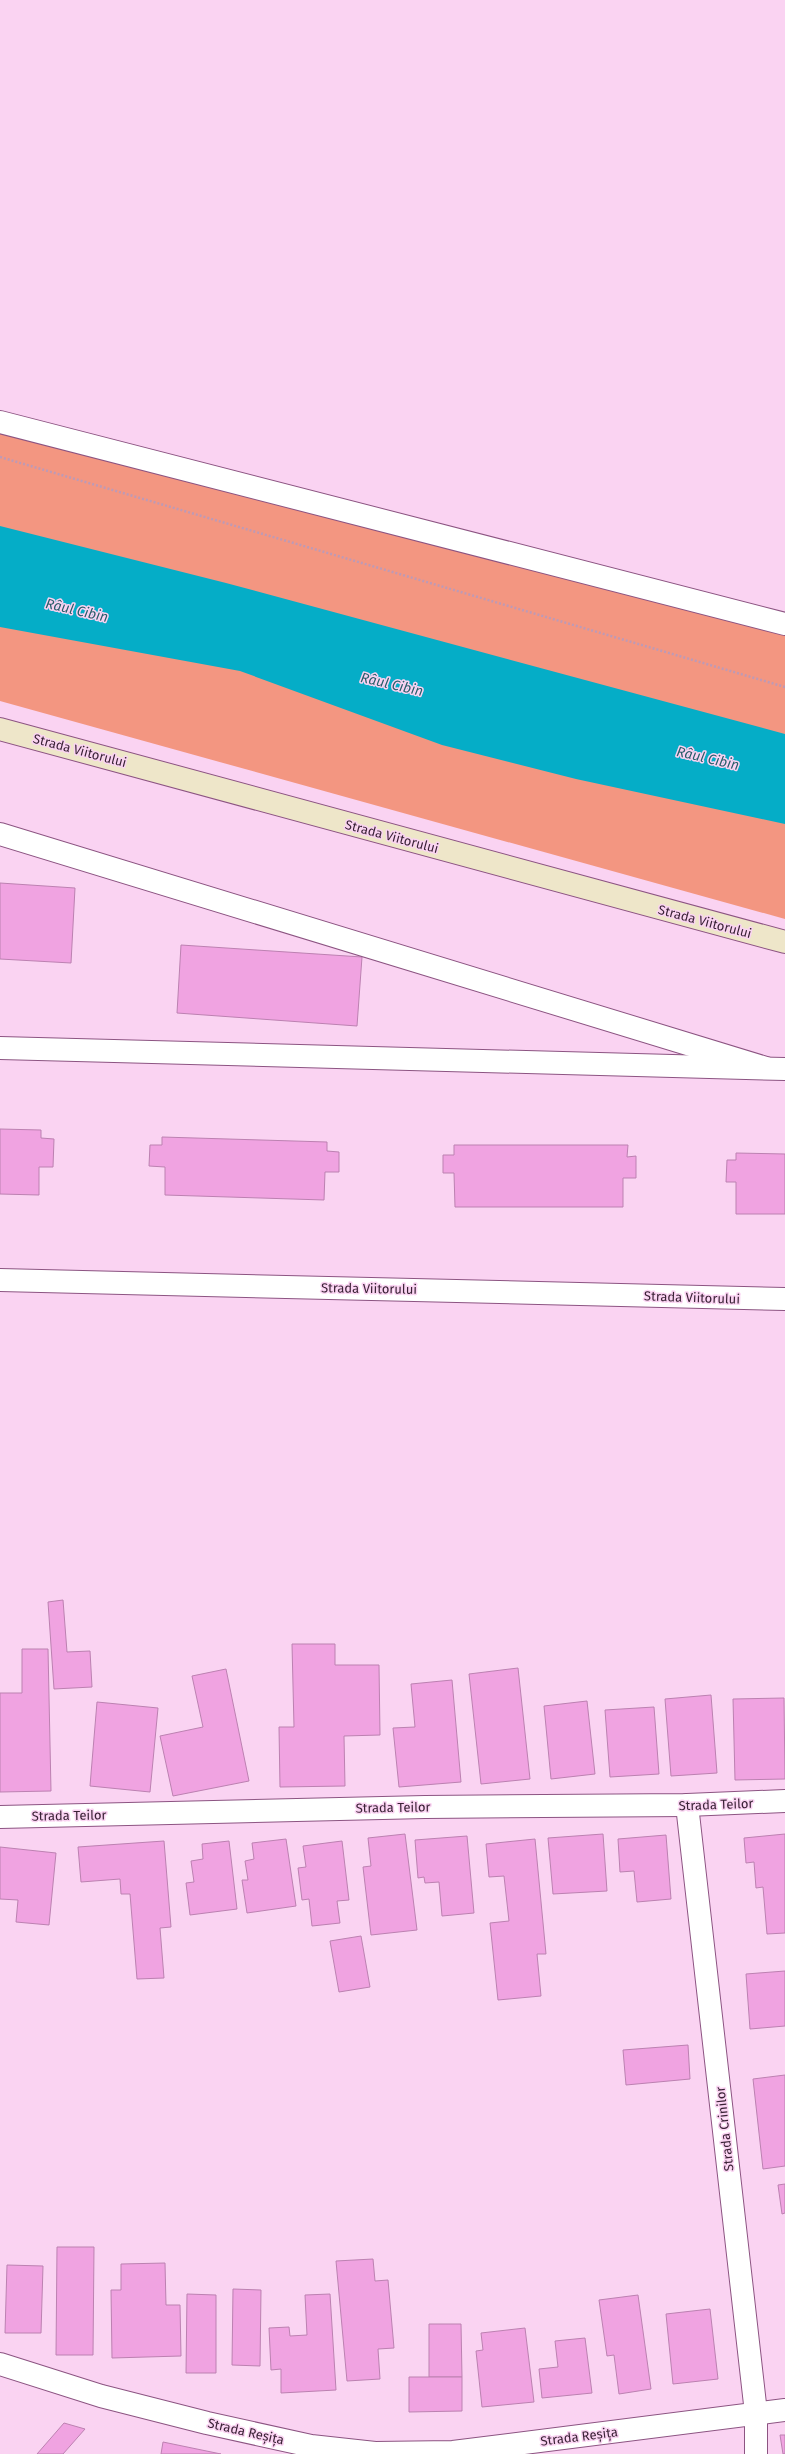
<svg xmlns="http://www.w3.org/2000/svg" width="785" height="2454" font-family="'Fira Sans',sans-serif">
<style>
.green{fill:#f39681}
.water{fill:#05adc7}
.building{fill:#f0a3e1;stroke:#bc81b1}
.lines{fill:none;stroke-linecap:round;stroke-linejoin:round}
.street-casing{stroke:#8c5482;stroke-width:24}
.secondary-casing{stroke:#8c5482;stroke-width:24}
.path{stroke:#bd9ab6;stroke-width:2.5;stroke-dasharray:2 2;stroke-linecap:butt}
.street{stroke:#fff;stroke-width:22}
.secondary{stroke:#eee6c9;stroke-width:22}
.labels{text-anchor:middle;stroke-width:3;stroke-linejoin:round;paint-order:stroke}
.street-label{font-size:13px;fill:#3a2236;stroke:#fad3f2}
.water-label{font-size:14px;font-style:italic;fill:#285e6a;stroke:#fad3f2}
</style>
<rect width="100%" height="100%" fill="#fad3f2"/>
<path class="green" d="M0 416 785 631V919L0 701Z"/>
<path class="water" d="M0 526 226 583 785 734V824L576 779 442 745 240 671 0 627Z"/>
<g class="building">
<path d="M0 883 75 888 71 963 0 959Z"/>
<path d="M181 945 362 957 357 1026 177 1013Z"/>
<path d="M0 1129 41 1130V1138L54 1139 53 1167H39V1195L0 1194Z"/>
<path d="M162 1137 327 1142V1151L339 1152V1172H325L324 1200 165 1195V1167L149 1166 150 1145H162Z"/>
<path d="M454 1145H628L627 1157 636 1156V1178H623V1207H455L454 1173H443V1155H454Z"/>
<path d="M736 1153 785 1154V1214H736V1182H726L727 1160H736Z"/>
<path d="M63 1600 67 1652 90 1651 92 1687 54 1689 48 1602Z"/>
<path d="M292 1644H335V1665H379L380 1735 344 1736 345 1786 280 1787 279 1727H294Z"/>
<path d="M22 1649H48L51 1791 0 1792V1693H22Z"/>
<path d="M518 1668 530 1779 481 1784 469 1674Z"/>
<path d="M226 1669 249 1781 173 1796 160 1736 203 1727 192 1676Z"/>
<path d="M452 1680 461 1782 399 1787 393 1728 415 1727 411 1684Z"/>
<path d="M711 1695 717 1773 671 1776 665 1699Z"/>
<path d="M784 1698 785 1779 735 1780 733 1699Z"/>
<path d="M587 1701 595 1774 551 1779 544 1706Z"/>
<path d="M97 1702 158 1708 150 1792 90 1786Z"/>
<path d="M654 1707 659 1774 610 1777 605 1710Z"/>
<path d="M405 1834 417 1930 371 1935 363 1867 371 1866 368 1838Z"/>
<path d="M603 1834 607 1891 553 1894 548 1838Z"/>
<path d="M785 1834V1933L767 1934 763 1887 756 1888 754 1862 746 1863 744 1838Z"/>
<path d="M666 1835 671 1899 637 1902 634 1871 620 1872 618 1839Z"/>
<path d="M467 1836 474 1913 442 1916 439 1882 425 1883 424 1877 418 1878 415 1840Z"/>
<path d="M286 1839 296 1906 247 1913 242 1880H248L245 1861 254 1859 252 1843Z"/>
<path d="M535 1839 546 1954H537L541 1996 498 2000 490 1923 509 1921 504 1876 489 1877 486 1844Z"/>
<path d="M164 1841 171 1927 160 1928 164 1978 137 1979 130 1894H121L120 1879 81 1882 78 1847Z"/>
<path d="M229 1841 237 1909 190 1915 186 1883 194 1882 191 1861 203 1859 202 1844Z"/>
<path d="M342 1841 349 1900 337 1901 340 1923 312 1926 309 1899 302 1900 298 1868 306 1867 303 1846Z"/>
<path d="M0 1847 56 1853 49 1925 16 1922 18 1900 0 1899Z"/>
<path d="M361 1936 370 1987 339 1992 330 1941Z"/>
<path d="M785 1971V2026L750 2029 746 1974Z"/>
<path d="M688 2045 690 2079 626 2085 623 2050Z"/>
<path d="M785 2075V2166L763 2169 753 2079Z"/>
<path d="M785 2184V2213L782 2214 778 2185Z"/>
<path d="M57 2247H94L93 2355H56Z"/>
<path d="M373 2259 375 2281 388 2280 394 2348 378 2349 380 2379 347 2381 336 2261Z"/>
<path d="M165 2263 166 2305H180L181 2356 112 2358 111 2290H121V2264Z"/>
<path d="M7 2265 43 2266 41 2333H5Z"/>
<path d="M233 2289 261 2290 260 2366 232 2365Z"/>
<path d="M187 2294 216 2295V2373H186Z"/>
<path d="M330 2294 336 2390 281 2393V2369L271 2370 269 2328 289 2327 290 2336 307 2335 305 2295Z"/>
<path d="M638 2295 651 2389 619 2394 614 2355 607 2356 599 2300Z"/>
<path d="M710 2309 718 2379 673 2384 666 2314Z"/>
<path d="M429 2324H461L462 2377H429Z"/>
<path d="M525 2328 534 2402 482 2407 476 2351 483 2350 481 2333Z"/>
<path d="M585 2338 592 2393 542 2398 539 2369 558 2367 555 2341Z"/>
<path d="M409 2377H462V2411L409 2412Z"/>
<path d="M64 2423 85 2429 63 2454H37Z"/>
<path d="M780 2435H785V2454H783Z"/>
<path d="M163 2442 221 2454H161Z"/>
</g>
<g class="lines">
<defs>
<g id="street">
<path d="M0 422 785 624"/>
<path d="M0 834 766 1068"/>
<path d="M0 1048 785 1069"/>
<path d="M0 1280 785 1299"/>
<path d="M687 1805 756 2413V2454"/>
<path d="M0 1817 425 1807 687 1805 785 1801"/>
<path d="M0 2364 101 2396 207 2423 311 2446 375 2453 453 2452 785 2410"/>
</g>
<path id="secondary" d="M0 729 785 942"/>
</defs>
<use href="#street" class="street-casing"/>
<use href="#secondary" class="secondary-casing"/>
<path class="path" d="M0 457 785 687"/>
<use href="#street" class="street"/>
<use href="#secondary" class="secondary"/>
</g>
<g class="labels">
<g class="street-label">
<text transform="translate(80 750) rotate(15)" y="5">Strada Viitorului</text>
<text transform="translate(392 836) rotate(15)" y="5">Strada Viitorului</text>
<text transform="translate(705 921) rotate(15)" y="5">Strada Viitorului</text>
<text transform="translate(369 1288) rotate(1)" y="5">Strada Viitorului</text>
<text transform="translate(692 1297) rotate(2)" y="5">Strada Viitorului</text>
<text transform="translate(716 1804) rotate(-2)" y="5">Strada Teilor</text>
<text transform="translate(393 1807) rotate(-1)" y="5">Strada Teilor</text>
<text transform="translate(69 1815) rotate(-1)" y="5">Strada Teilor</text>
<text transform="translate(724 2129) rotate(-96)" y="5">Strada Crinilor</text>
<text transform="translate(246 2431) rotate(13)" y="5">Strada Reșița</text>
<text transform="translate(579 2436) rotate(-7)" y="5">Strada Reșița</text>
</g>
<g class="water-label">
<text transform="translate(77 610) rotate(13)" y="5">Râul Cibin</text>
<text transform="translate(392 684) rotate(13)" y="5">Râul Cibin</text>
<text transform="translate(708 758) rotate(13)" y="5">Râul Cibin</text>
</g>
</g>
</svg>
